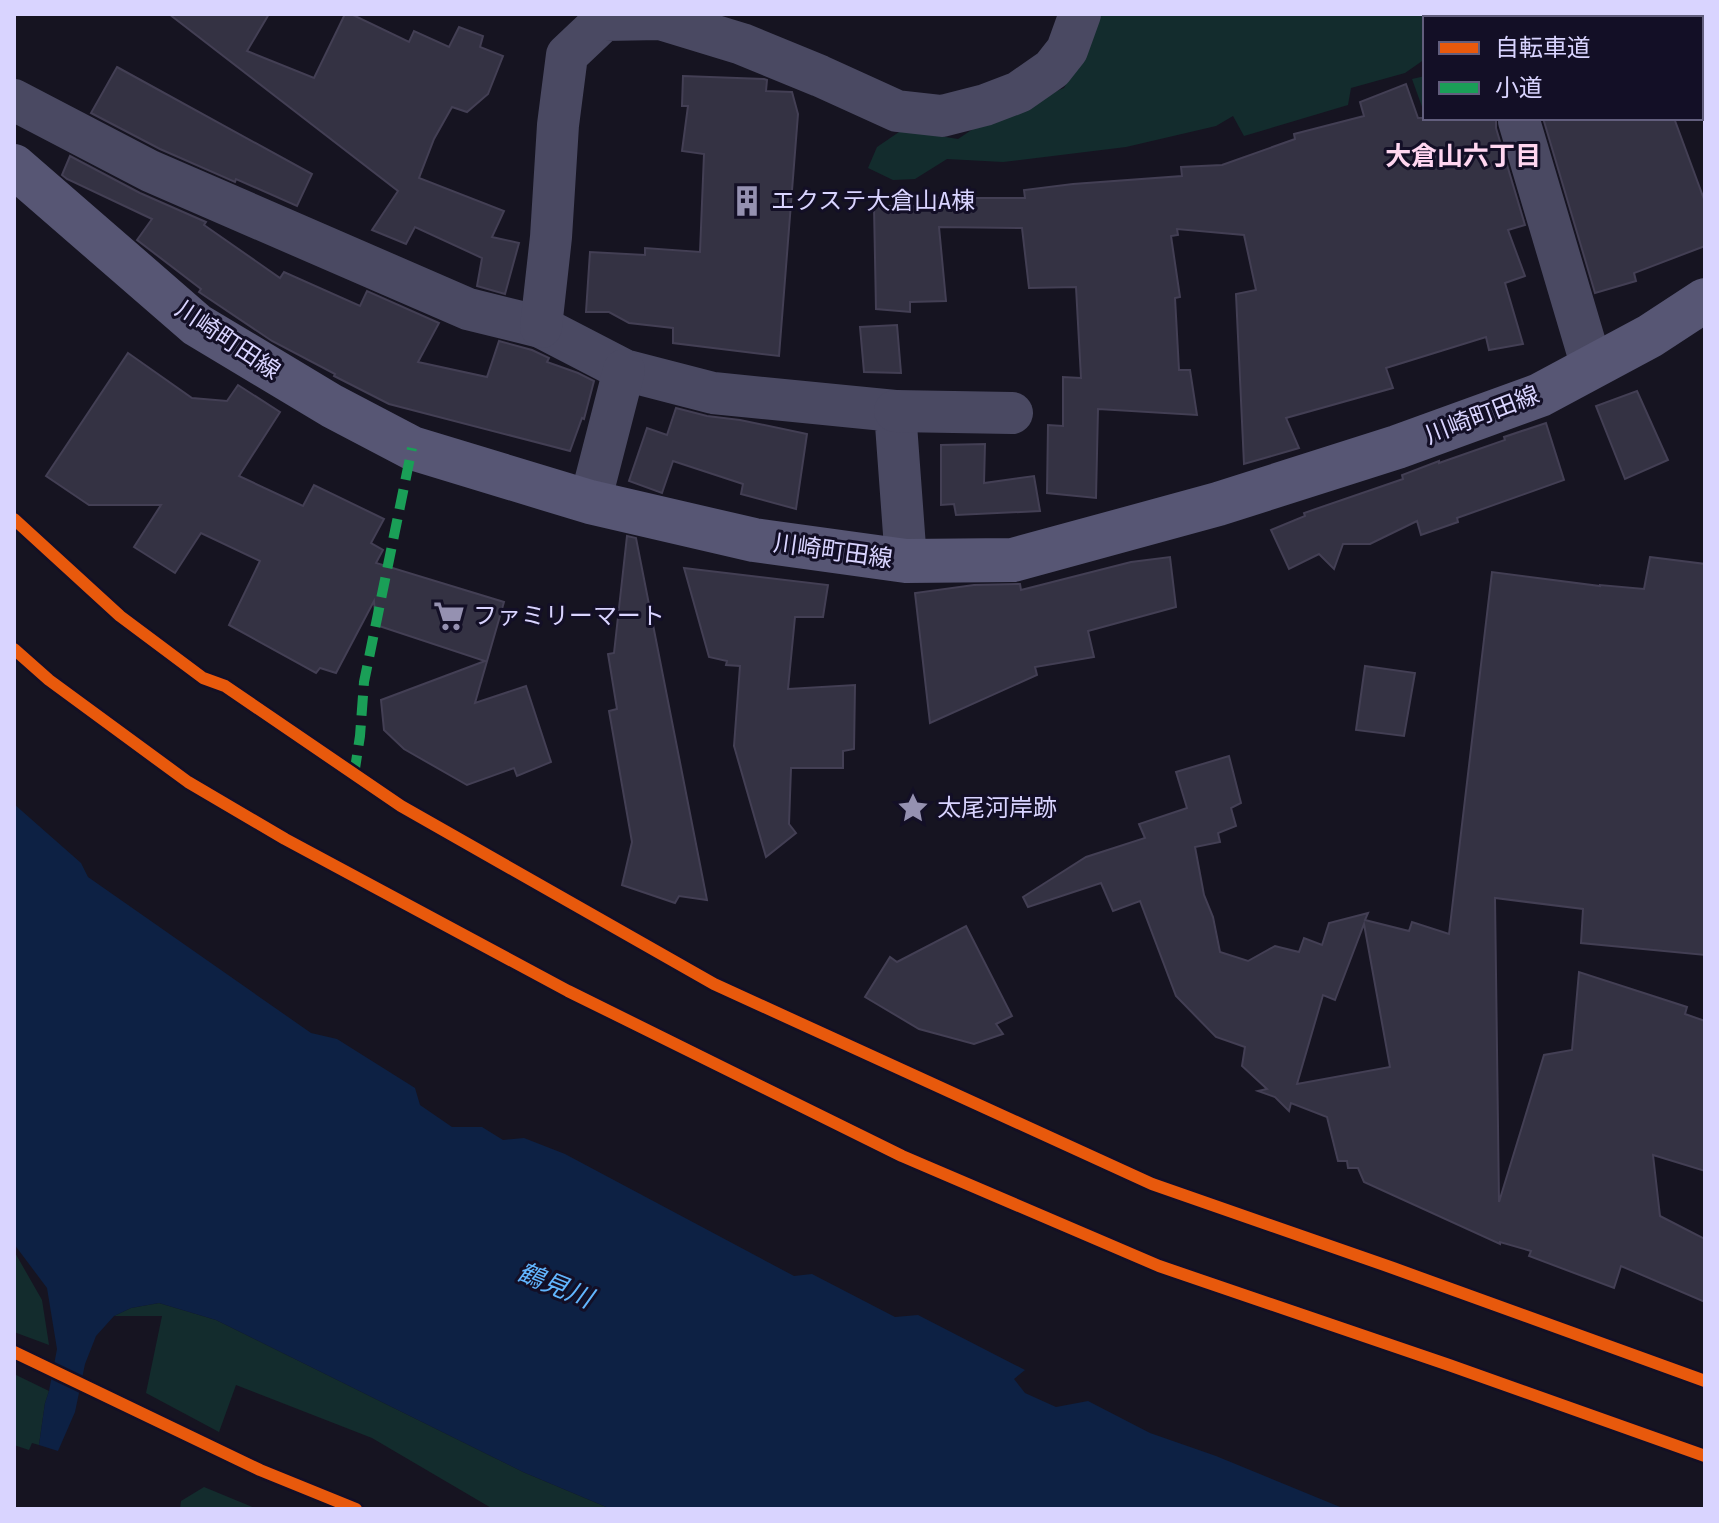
<svg xmlns="http://www.w3.org/2000/svg" width="1719" height="1523" font-family="'Fira Sans Condensed','Noto Sans JP',sans-serif">
<style>
.green{fill:#132c2d}
.water{fill:#0d2144}
.building{fill:#343243;stroke:#433f54;stroke-width:2;fill-rule:evenodd}
.lines{fill:none;stroke-linecap:round;stroke-linejoin:round}
.street{stroke:#4a4962;stroke-width:42}
.secondary{stroke:#575674;stroke-width:44}
.quiet{stroke:#1a9f57;stroke-width:10;stroke-dasharray:20 10;stroke-linecap:butt}
.cycleway-casing{stroke:#130f26;stroke-width:17}
.cycleway{stroke:#e8590c;stroke-width:12}
.labels{text-anchor:middle;stroke-width:6;stroke-linejoin:round;paint-order:stroke}
.poi-label{font-size:24px;fill:#d9d4ff;stroke:#130f26;text-anchor:start}
.street-label{font-size:24px;fill:#d9d4ff;stroke:#130f26}
.neighbourhood-label{font-size:26px;font-weight:bold;fill:#ffd6f0;stroke:#130f26}
.water-label{font-size:26px;font-style:italic;fill:#62b6ff;stroke:#130f26}
</style>
<rect width="100%" height="100%" fill="#161421"/>
<g class="green">
<path d="M1096 14H1705V33H1701V18H1425V59L1405 73 1351 88 1348 105 1244 136 1233 116 1216 126 1126 147 1003 162 947 159 915 179 893 180 868 168 877 147 902 130 958 139 988 119 1064 88 1090 39Z"/>
<path d="M1425 76V115L1412 79Z"/>
<path d="M14 1251 42 1300 49 1345 14 1332Z"/>
<path d="M159 1303 216 1320 523 1472 611 1509H493L372 1438 236 1385 219 1432 146 1393 162 1316H114L131 1308Z"/>
<path d="M14 1374 49 1391 45 1403 39 1445 32 1443 29 1450 14 1445Z"/>
<path d="M204 1487 257 1509H180L181 1501Z"/>
</g>
<path class="water" d="M14 804 81 863 88 877 311 1033 337 1039 415 1088 420 1105 452 1127H482L503 1140 524 1138 565 1154 794 1276 812 1274 895 1317 918 1315 1025 1370 1014 1379 1025 1393 1056 1407 1088 1401 1150 1433 1216 1456 1345 1509H611L523 1472 216 1320 159 1303 131 1308 114 1316 96 1336 85 1364 75 1412 58 1451 39 1445 45 1403 49 1391 57 1349 47 1288 14 1244Z"/>
<g class="building">
<path d="M169 14H269L247 51 314 78 345 14H351L409 42 414 31 449 47 459 27 483 36 480 47 503 56 488 94 467 112 452 107 434 139 419 178 504 211 492 237 519 243 505 294 477 286 482 258 415 227 406 244 372 230 398 191Z"/>
<path d="M117 67 312 174 297 206 236 179 235 182 160 149 91 113Z"/>
<path d="M683 76 764 79 767 80 766 91 792 92 798 114 779 356 673 343V328L629 323 609 312H586L590 252 645 255V248L700 252 704 154 682 151 688 106H682Z"/>
<path d="M1406 84 1418 118H1496V128L1525 225 1508 230 1525 276 1505 283 1523 344 1489 350 1486 337 1386 368 1393 388 1286 418 1299 448 1244 464 1236 294 1256 290 1244 235 1177 229 1178 235 1171 236 1180 297 1175 298 1179 370H1190L1197 415 1098 409 1096 498 1047 493 1048 425 1063 426V377L1081 378 1076 287 1029 288 1022 228 939 227 946 301 910 302V312L876 309 874 206H936V198H1025L1024 190 1073 184 1182 176 1181 167 1222 165 1295 139 1294 134 1364 116 1360 102Z"/>
<path d="M1543 118H1674L1705 202V246L1634 273 1636 281 1595 293Z"/>
<path d="M70 156 140 193 206 222 204 225 280 278 284 272 360 306 367 291 439 323 418 362 487 377 499 341 532 350 549 358 547 362 578 373 594 381 584 419 582 418 570 451 389 404 334 376 335 374 272 341 199 292 201 289 137 240 152 219 67 179 62 175Z"/>
<path d="M897 325 901 373 864 372 860 327Z"/>
<path d="M128 353 192 398 227 401 238 385 280 412 239 476 303 506 314 485 384 519 371 543 383 550 376 563 504 602 475 703 526 686 551 762 517 776 514 768 467 785 404 749 384 730 381 700 485 661 376 625 374 601 336 673 320 668 316 673 229 625 260 561 201 533 175 573 134 547 161 505H89L46 476Z"/>
<path d="M1637 391 1668 460 1625 479 1596 406Z"/>
<path d="M676 408 707 416 740 420 807 434 796 509 741 494 743 484 673 461 662 493 629 481 647 428 667 435Z"/>
<path d="M1546 423 1564 480 1457 518 1458 522 1421 535 1417 521 1370 544H1343L1334 569 1319 554 1289 569 1271 530 1305 516 1304 513 1403 479 1402 475 1439 461V463L1505 440 1504 437Z"/>
<path d="M985 444 984 483 1034 476 1040 511 956 515 954 504 941 505V445Z"/>
<path d="M627 536 636 538 707 900 679 896 675 903 622 885 632 842 609 711 617 709 608 654 614 653Z"/>
<path d="M1170 557 1176 607 1088 631 1094 657 1035 667 1037 675 930 723 915 593 974 585 1020 584 1021 590 1131 562Z"/>
<path d="M1650 557 1705 564V955L1581 943 1583 909 1495 898 1499 1202 1544 1055 1572 1050 1579 972 1687 1007 1685 1014 1705 1021V1171L1653 1155 1660 1216 1705 1239V1302L1621 1266 1614 1288 1529 1256 1531 1251 1500 1242V1244L1364 1182 1358 1168H1348L1347 1161H1338L1327 1117 1291 1103 1289 1111 1275 1097 1258 1091 1267 1089 1242 1066 1245 1047 1216 1037 1176 996 1140 901 1113 911 1101 883 1028 907 1023 897 1086 857 1145 838 1139 824 1187 808 1176 772 1229 756 1241 803 1231 808 1236 826 1218 833 1220 842 1195 847 1204 895 1213 917 1220 952 1248 961 1275 946 1299 952 1304 938 1322 945 1329 923 1368 913 1365 920 1409 931 1412 922 1449 934 1492 572 1600 586V585L1644 589ZM1364 924 1390 1067 1297 1084 1323 995 1335 1000Z"/>
<path d="M684 568 828 585 823 617H795L788 689 855 685 854 749 843 751V768H791L789 824 796 833 766 857 734 746 740 666 726 665 727 661 709 657Z"/>
<path d="M1365 666 1415 673 1404 736 1356 730Z"/>
<path d="M966 926 1012 1016 996 1024 1003 1034 974 1044 919 1029 865 997 890 957 897 962Z"/>
</g>
<g class="lines">
<g class="street">
<path d="M14 100 150 171 468 309 541 327 624 370 713 393 895 411 906 561"/>
<path d="M1519 121 1592 367"/>
<path d="M541 327 551 237 558 125 567 55 604 20 660 19 742 44 820 76 897 111 942 116 985 105 1019 92 1052 69 1067 50 1080 14"/>
<path d="M895 411 1012 413"/>
<path d="M590 502 624 370"/>
</g>
<path class="secondary" d="M14 166 197 325 332 406 412 448 590 502 754 540 906 561 1013 560 1218 504 1397 447 1540 395 1650 336 1705 300"/>
<g class="quiet">
<path d="M354 775 360 736 364 682 412 448"/>
<path d="M14 1445H15"/>
</g>
<defs>
<g id="cycleway">
<path d="M14 519 120 616 203 678 225 686 401 806 714 984 1152 1184 1393 1268 1705 1381"/>
<path d="M14 649 49 680 188 782 285 839 568 991 902 1156 1159 1266 1449 1365 1705 1456"/>
<path d="M14 1352 260 1470 356 1509"/>
</g>
</defs>
<use href="#cycleway" class="cycleway-casing"/>
<use href="#cycleway" class="cycleway"/>
</g>
<defs>
<symbol id="building-bare" viewBox="-9 -9 18 18"><path d="M-4-6H4V6H1V3H-1V6H-4ZM-2.5-4.3h1.7v1.8h-1.7ZM.8-4.3h1.7v1.8H.8ZM-2.5-1h1.7V.8h-1.7ZM.8-1h1.7V.8H.8Z" fill="#9591b1" stroke="#130f26" stroke-width="2.5" paint-order="stroke"/></symbol>
<symbol id="supermarket-bare" viewBox="-9 -9 18 18"><path d="M-6-5.5h2.5l.6 2H6L4.5 2H-2.5L-4.4-4H-6ZM-1.5 3.2a1.3 1.3 0 1 0 .1 0ZM3 3.2a1.3 1.3 0 1 0 .1 0Z" fill="#9591b1" stroke="#130f26" stroke-width="2.5" paint-order="stroke"/></symbol>
<symbol id="sight-bare" viewBox="-9 -9 18 18"><path d="M0-6L1.8-2.2L6-1.7L2.9 1.2L3.7 5.4L0 3.3L-3.7 5.4L-2.9 1.2L-6-1.7L-1.8-2.2Z" fill="#9591b1" stroke="#130f26" stroke-width="2.5" paint-order="stroke"/></symbol>
</defs>
<g fill-rule="evenodd">
<use href="#building-bare" x="725" y="179" width="44" height="44"/>
<use href="#supermarket-bare" x="427" y="594" width="44" height="44"/>
<use href="#sight-bare" x="891" y="786" width="44" height="44"/>
</g>
<g class="labels">
<g class="poi-label">
<text x="771" y="209">エクステ大倉山A棟</text>
<text x="473" y="624">ファミリーマート</text>
<text x="937" y="816">太尾河岸跡</text>
</g>
<g class="street-label">
<text transform="translate(228 340) rotate(34)" y="8">川崎町田線</text>
<text transform="translate(1482 415) rotate(-21)" y="8">川崎町田線</text>
<text transform="translate(833 551) rotate(8)" y="8">川崎町田線</text>
</g>
<g class="neighbourhood-label">
<text x="1463" y="165">大倉山六丁目</text>
</g>
<g class="water-label">
<text transform="translate(555 1285) rotate(22)" y="9">鶴見川</text>
</g>
</g>
<rect width="1719" height="1523" fill="none" stroke="#d9d4ff" stroke-width="32"/>
<rect x="1423" y="16" width="280" height="104" fill="#130f26" stroke="#625e7d" stroke-width="2"/>
<rect x="1439" y="42" width="40" height="12" fill="#e8590c" stroke="#625e7d" stroke-width="2"/>
<text x="1495" y="56" font-size="24" fill="#d9d4ff">自転車道</text>
<rect x="1439" y="82" width="40" height="12" fill="#1a9f57" stroke="#625e7d" stroke-width="2"/>
<text x="1495" y="96" font-size="24" fill="#d9d4ff">小道</text>
</svg>
